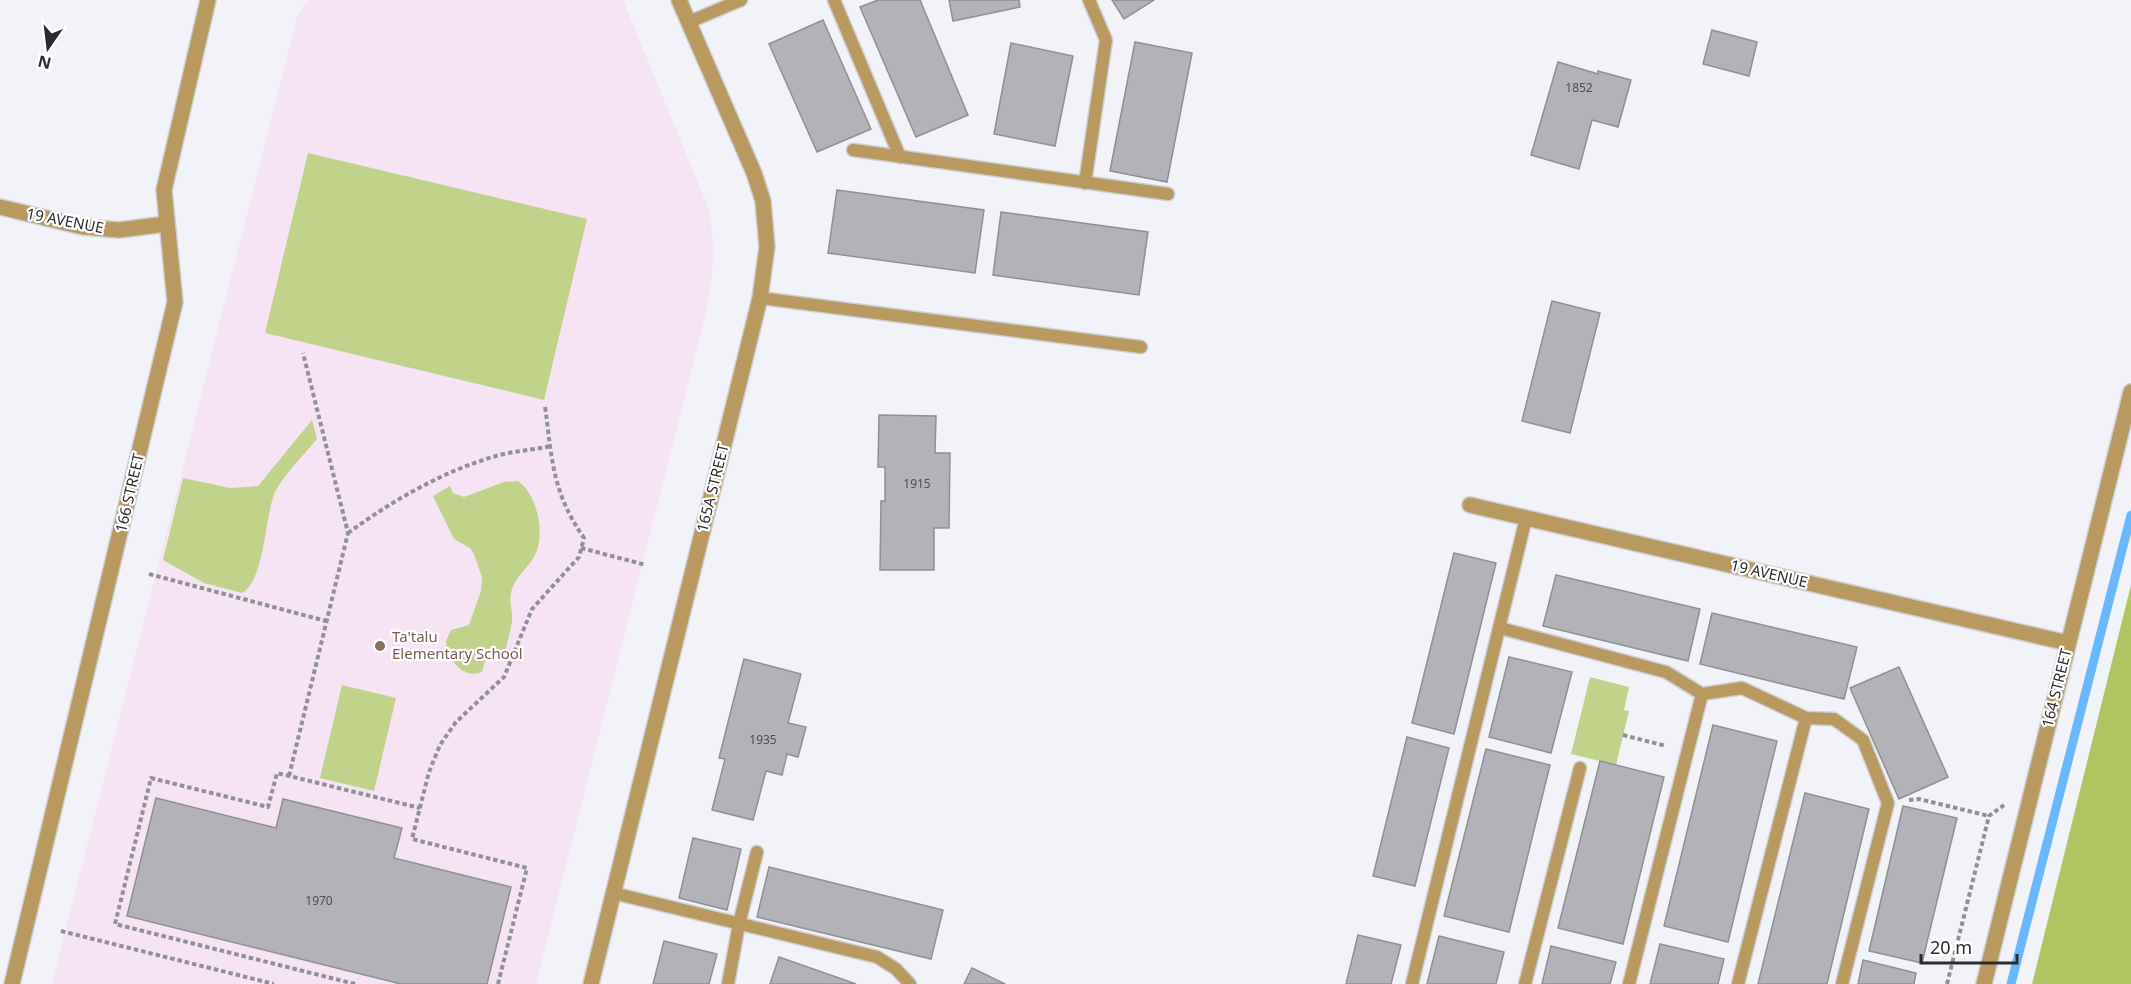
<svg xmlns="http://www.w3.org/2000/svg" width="2131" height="984" font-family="'Noto Sans',sans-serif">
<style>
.education{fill:#f6e3f3}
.green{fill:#c1d38a}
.forest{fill:#afc562}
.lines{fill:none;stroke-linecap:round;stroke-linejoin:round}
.stream{stroke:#69b8fe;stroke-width:9}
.building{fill:#b2b2b7;stroke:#8f8f94;stroke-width:1.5}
.lane-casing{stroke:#cecfd4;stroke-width:15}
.street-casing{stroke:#cecfd4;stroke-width:18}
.path{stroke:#909194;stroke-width:4;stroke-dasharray:4.5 3;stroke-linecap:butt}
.lane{stroke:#b9995f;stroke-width:12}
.street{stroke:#b9995f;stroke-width:15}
.education-dot{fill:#8d6e63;stroke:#fff;stroke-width:2}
.labels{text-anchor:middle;stroke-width:4.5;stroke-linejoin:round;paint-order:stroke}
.number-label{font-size:12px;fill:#4e4e50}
.street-label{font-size:15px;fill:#2c2c2e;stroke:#fff}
.education-label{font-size:15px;fill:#785e54;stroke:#fff;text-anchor:start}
</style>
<rect width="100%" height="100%" fill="#f2f3f8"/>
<path class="education" d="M310 0H623L710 212 714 257 707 309 536 984H52L298 13Z"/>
<g class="green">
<path d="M308 153 587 219 544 400 265 333Z"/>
<path d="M312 420 317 439C304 455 286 472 276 490 264 514 266 579 242 593L204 583 163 560 183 478 230 488 258 486Z"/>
<path d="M518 481C537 494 545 532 536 553 530 566 517 575 512 589 508 603 513 608 512 620 511 632 506 645 504 657L487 653 482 672C463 680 447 659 446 641L451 630 469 625 481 591 482 577 474 554 470 548 454 539 433 496 450 486 453 493 464 497 504 482Z"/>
<path d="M1590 677 1629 687 1624 710 1629 711 1616 765 1571 754Z"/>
<path d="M342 685 396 698 374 791 320 778Z"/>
</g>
<path class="forest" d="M2131 585V984H2032L2124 613Z"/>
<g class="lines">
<path class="stream" d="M2011 984 2131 515"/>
</g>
<g class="building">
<path d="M878 0H920L968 115 916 137 860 7Z"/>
<path d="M949 0H1019L1020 7 953 21Z"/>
<path d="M1112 0H1154L1124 19Z"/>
<path d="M823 20 871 129 817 152 769 44Z"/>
<path d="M1712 30 1757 42 1749 76 1703 64Z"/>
<path d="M1135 42 1192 53 1167 182 1110 171Z"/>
<path d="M1011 43 1073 56 1055 146 994 134Z"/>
<path d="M1558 62 1598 74V71L1631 80 1618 127 1592 120 1579 169 1531 155Z"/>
<path d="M837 190 984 210 975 273 828 253Z"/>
<path d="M1001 212 1148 232 1139 295 993 275Z"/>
<path d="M1552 301 1600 313 1570 433 1522 421Z"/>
<path d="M879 415 936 416 935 453H950L949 528H934V570H880L881 501H885V467H878Z"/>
<path d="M1454 553 1496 563 1454 734 1412 723Z"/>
<path d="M1556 575 1700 609 1688 661 1543 626Z"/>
<path d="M1712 613 1857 647 1844 699 1700 664Z"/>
<path d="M1509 657 1572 672 1551 753 1489 737Z"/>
<path d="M744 659 801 674 788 723 806 727 798 757 787 754 782 775 766 771 753 820 712 810 725 759 719 758Z"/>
<path d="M1899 667 1948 777 1899 799 1850 688Z"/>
<path d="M1713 725 1777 741 1728 942 1664 926Z"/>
<path d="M1407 737 1449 748 1415 886 1373 876Z"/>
<path d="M1486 749 1550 765 1509 932 1444 916Z"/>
<path d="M1600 761 1664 777 1623 944 1558 928Z"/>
<path d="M1805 793 1869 809 1827 984H1758Z"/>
<path d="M156 798 276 828 283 799 402 828 394 858 511 887 487 984H401L127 916Z"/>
<path d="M1903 806 1957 818 1922 963 1869 951Z"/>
<path d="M693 838 741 849 727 910 679 898Z"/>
<path d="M769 867 943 910 931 959 757 917Z"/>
<path d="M1358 935 1401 945 1391 984H1346Z"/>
<path d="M1439 936 1504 952 1496 984H1427Z"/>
<path d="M664 941 717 954 709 984H653Z"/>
<path d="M1660 944 1724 959 1718 984H1650Z"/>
<path d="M1551 946 1616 962 1610 984H1542Z"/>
<path d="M779 957 856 984H770Z"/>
<path d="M1863 960 1916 973 1914 984H1858Z"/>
<path d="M972 968 1005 984H964Z"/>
</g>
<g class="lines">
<defs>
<g id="lane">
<path d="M834 0 900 157"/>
<path d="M689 22 741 0"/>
<path d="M853 150 1168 194"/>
<path d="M1085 183 1106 40 1089 0"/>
<path d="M760 298 1141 347"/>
<path d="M1500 628 1666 672 1702 694 1742 688 1806 718 1834 719 1863 740 1888 803 1842 984"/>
<path d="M613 893 877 957 896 969 910 984"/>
<path d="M728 984 739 924 757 852"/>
<path d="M1412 984 1526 518"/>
<path d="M1525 984 1580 768"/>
<path d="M1629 984 1702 694"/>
<path d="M1738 984 1806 718"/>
</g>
<g id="street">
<path d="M0 207 83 227 119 230 166 224"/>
<path d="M1470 505 2068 643"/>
<path d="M12 984 175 302 164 190 208 0"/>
<path d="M591 984 760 298 767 247 763 201 754 173 679 0"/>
<path d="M1984 984 2131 392"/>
</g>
</defs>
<use href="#lane" class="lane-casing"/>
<use href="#street" class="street-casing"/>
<g class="path">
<path d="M348 533C392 501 443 471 496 456 513 451 533 450 551 446"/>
<path d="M581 548 646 565"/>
<path d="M149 574 326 621"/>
<path d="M1623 735 1666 746"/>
<path d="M289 776 348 533 303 353"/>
<path d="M1909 800 1919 799 1989 816"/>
<path d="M61 931 274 984"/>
<path d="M355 984 115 924 151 778 268 807 277 773 420 808"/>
<path d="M498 984 527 868 412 839 429 772 440 745 456 722 504 677 532 609 579 557 584 538C552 492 552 459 545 406"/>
<path d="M1947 984 1989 816 2004 805"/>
</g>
<use href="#lane" class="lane"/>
<use href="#street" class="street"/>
</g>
<circle class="education-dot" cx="380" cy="646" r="6"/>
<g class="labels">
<g class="number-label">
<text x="1579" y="92">1852</text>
<text x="917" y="488">1915</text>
<text x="763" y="744">1935</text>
<text x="319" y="905">1970</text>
</g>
<g class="street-label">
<text transform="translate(65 221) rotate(11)" y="5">19 AVENUE</text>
<text transform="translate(713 488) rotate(-76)" y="5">165A STREET</text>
<text transform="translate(130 493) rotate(-77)" y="5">166 STREET</text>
<text transform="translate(1769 574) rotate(13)" y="5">19 AVENUE</text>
<text transform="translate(2057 688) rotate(-76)" y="5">164 STREET</text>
</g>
<g class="education-label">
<text x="392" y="642">Ta'talu<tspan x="392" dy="17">Elementary School</tspan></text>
</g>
</g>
<g transform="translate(48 48) rotate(194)" stroke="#ffffff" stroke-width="4.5" paint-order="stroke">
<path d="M0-4.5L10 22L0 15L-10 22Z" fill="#2c2c2e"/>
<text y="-9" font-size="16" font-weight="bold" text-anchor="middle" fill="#2c2c2e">N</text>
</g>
<path d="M1921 954v9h96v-9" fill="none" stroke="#2c2c2e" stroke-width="3"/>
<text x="1930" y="954" font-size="18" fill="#2c2c2e" stroke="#ffffff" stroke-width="4.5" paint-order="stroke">20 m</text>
</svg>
